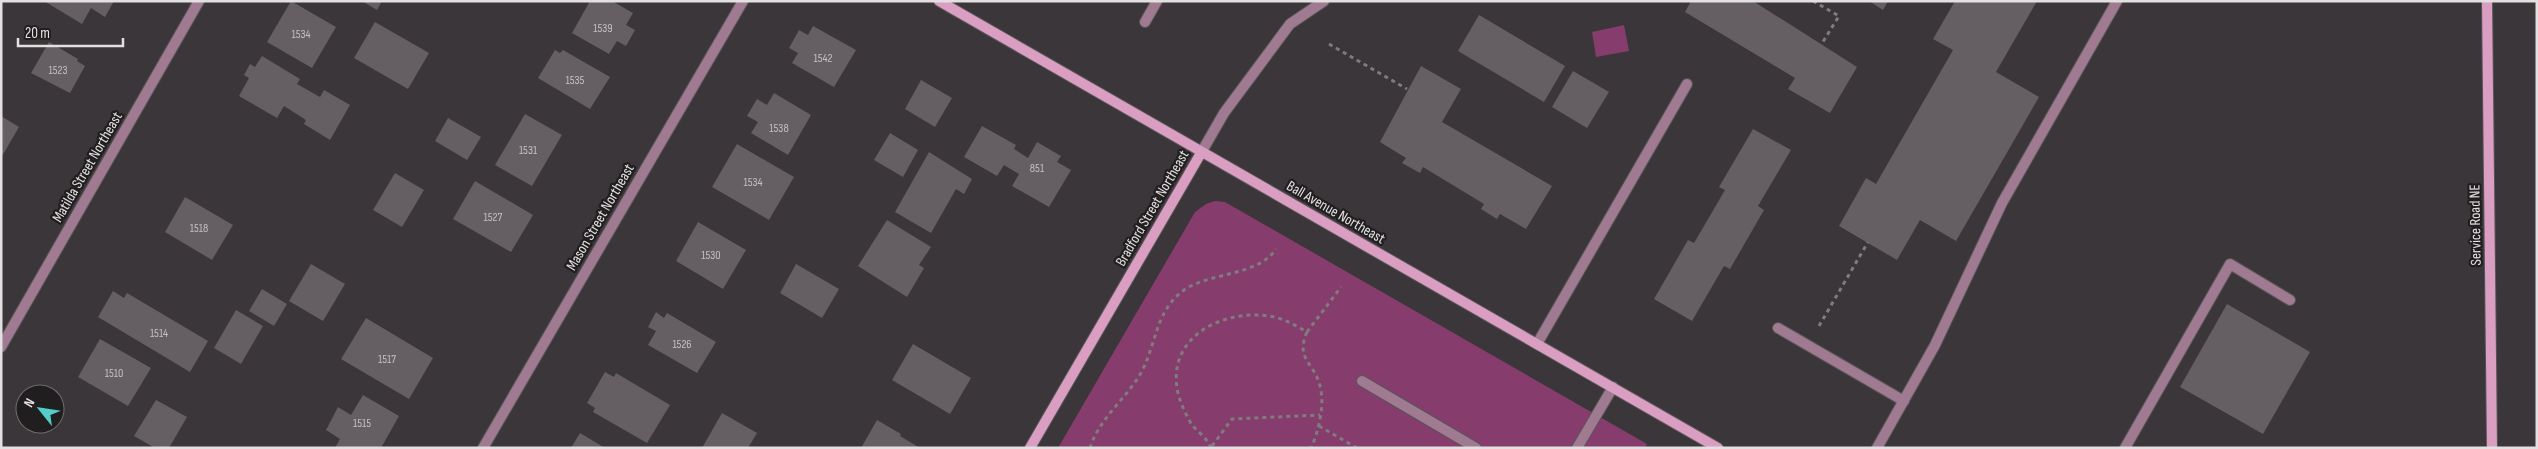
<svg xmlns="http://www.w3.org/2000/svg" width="2538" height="449" font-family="'Sofia Sans Condensed',sans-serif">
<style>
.green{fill:#863c6d}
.building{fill:#655e62}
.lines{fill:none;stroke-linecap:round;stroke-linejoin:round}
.lane-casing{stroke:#595557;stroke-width:12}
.street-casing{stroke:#595557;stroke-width:12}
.secondary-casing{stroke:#595557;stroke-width:12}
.path{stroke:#807c7e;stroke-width:3;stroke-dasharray:4 4;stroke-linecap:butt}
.lane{stroke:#9f7a90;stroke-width:10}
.street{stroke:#9f7a90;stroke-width:10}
.secondary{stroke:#d99ec2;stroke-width:10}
.labels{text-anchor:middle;stroke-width:4.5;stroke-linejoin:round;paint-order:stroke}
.number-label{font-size:12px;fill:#c4c0c2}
.street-label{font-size:15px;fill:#e3e0e2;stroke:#211e20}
</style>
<rect width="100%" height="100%" fill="#3b3639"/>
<g class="green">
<path d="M1624 25 1629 51 1596 57 1592 32Z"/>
<path d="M1215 201 1225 202 1647 444 1645 448H1058L1195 212 1206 204Z"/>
</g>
<g class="building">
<path d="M44 1H114L105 17 91 8 82 24Z"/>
<path d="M291 1 336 27 312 68 267 42Z"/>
<path d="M362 1H382L377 10Z"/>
<path d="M590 1H612L633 13 626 25 635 30 626 46 617 41 609 54 572 33Z"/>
<path d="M1691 1H1753L1857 67 1830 113 1788 89 1795 78 1685 12Z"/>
<path d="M1869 1H1888L1883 10Z"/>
<path d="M1955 1H2037L1996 72 2039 97 1956 241 1920 220 1897 260 1839 226 1866 178 1876 184 1953 50 1933 39Z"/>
<path d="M1479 15 1565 66 1544 102 1458 51Z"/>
<path d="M375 22 429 53 408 89 354 58Z"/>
<path d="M813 26 856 50 834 87 792 63 798 53 789 48 799 30 808 35Z"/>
<path d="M49 42 78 59 77 61 85 66 70 93 31 73Z"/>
<path d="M555 50 560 53 563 50 610 77 590 109 538 78Z"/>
<path d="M262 56 300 79 297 84 320 97 324 90 350 105 330 140 304 124 306 120 284 106 277 118 239 96 249 78 244 75 250 64 255 67Z"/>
<path d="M1421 66 1461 89 1442 122 1552 186 1526 229 1500 214 1497 219 1481 209 1484 204 1423 167 1420 173 1402 163 1406 158 1380 142Z"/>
<path d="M1573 71 1609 92 1587 128 1552 107Z"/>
<path d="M921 80 952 98 935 127 905 109Z"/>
<path d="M774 93 811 115 788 155 751 133 758 122 747 116 757 99 767 105Z"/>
<path d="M525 114 562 135 532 186 495 165Z"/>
<path d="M1 116 19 127 1 158Z"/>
<path d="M448 118 481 137 467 160 435 141Z"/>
<path d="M982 126 1016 145 1014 149 1028 158 1037 142 1061 156 1057 162 1071 170 1049 207 1012 186 1019 174 1004 165 997 176 964 157Z"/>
<path d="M1753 129 1791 150 1758 206 1764 210 1730 269 1724 266 1692 321 1654 299 1688 240 1694 243 1725 190 1719 187Z"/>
<path d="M890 133 918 150 903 177 874 160Z"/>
<path d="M737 144 794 177 769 220 712 187Z"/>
<path d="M929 152 972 179 964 194 956 189 931 233 895 212Z"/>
<path d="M395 173 424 190 402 227 373 210Z"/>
<path d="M475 181 533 215 511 252 453 219Z"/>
<path d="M185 197 233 225 212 260 165 232Z"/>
<path d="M887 220 931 247 919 265 924 268 907 297 858 266Z"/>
<path d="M698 222 746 250 723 289 676 261Z"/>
<path d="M311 264 345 284 323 321 289 301Z"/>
<path d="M796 264 839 289 822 318 780 293Z"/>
<path d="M262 289 287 304 274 326 249 311Z"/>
<path d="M113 291 124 298 127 293 208 341 190 372 98 317Z"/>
<path d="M2227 304 2310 352 2263 434 2180 387Z"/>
<path d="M236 310 263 326 241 364 214 348Z"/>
<path d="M656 312 664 318 667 313 716 342 697 373 648 345 656 331 648 327Z"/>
<path d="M366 318 433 358 409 399 341 359Z"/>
<path d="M100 339 151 368 128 406 78 377Z"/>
<path d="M913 344 971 378 950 414 892 380Z"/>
<path d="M605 372 614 377 616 373 670 405 647 443 593 412 595 408 587 403Z"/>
<path d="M363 395 399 416 381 448H335L340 439 326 430 338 407 351 415Z"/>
<path d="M156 400 187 417 169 448H155L134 436Z"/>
<path d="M722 413 757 433 748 448H702Z"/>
<path d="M877 420 901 434 900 436 920 448H861Z"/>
<path d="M580 433 605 448H571Z"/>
</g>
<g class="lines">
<defs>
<g id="lane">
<path d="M1145 22 1157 1"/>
<path d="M1778 328 1904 401"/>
<path d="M1537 344 1687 84"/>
<path d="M1362 381 1476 448"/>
<path d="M1577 448 1613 387"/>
<path d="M1877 448 1935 345 2002 203 2117 1"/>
<path d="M2125 448 2230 264 2290 300"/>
</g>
<g id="street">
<path d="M1201 153 1224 113 1290 24 1324 1"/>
<path d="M1 347 199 1"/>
<path d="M483 448 743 1"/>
</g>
<g id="secondary">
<path d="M939 1 1718 448"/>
<path d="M2487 1 2492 448"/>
<path d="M1030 448 1201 153"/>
</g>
</defs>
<use href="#lane" class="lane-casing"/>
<use href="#street" class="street-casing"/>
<use href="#secondary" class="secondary-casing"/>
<g class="path">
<path d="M1813 1 1839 16 1821 45"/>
<path d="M1329 44 1407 89"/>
<path d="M1819 326 1868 242"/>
<path d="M1307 332C1295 359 1314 362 1320 386 1325 405 1319 430 1311 448"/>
<path d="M1319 426 1357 448"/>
<path d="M1212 446 1232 419 1320 415"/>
<path d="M1090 448C1100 416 1129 397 1143 369 1157 340 1156 311 1184 290 1211 272 1258 276 1276 249"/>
<path d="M1211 448C1208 439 1198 432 1192 425 1187 417 1182 406 1179 397 1163 340 1219 309 1269 316 1283 318 1295 325 1307 332L1341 287"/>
</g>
<use href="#lane" class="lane"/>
<use href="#street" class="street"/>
<use href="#secondary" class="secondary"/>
</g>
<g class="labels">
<g class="number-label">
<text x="603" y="32">1539</text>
<text x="301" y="38">1534</text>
<text x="823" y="62">1542</text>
<text x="58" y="74">1523</text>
<text x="575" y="84">1535</text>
<text x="779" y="132">1538</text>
<text x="528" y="154">1531</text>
<text x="1037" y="172">851</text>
<text x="753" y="186">1534</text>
<text x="493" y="221">1527</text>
<text x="199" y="232">1518</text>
<text x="711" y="259">1530</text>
<text x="159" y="337">1514</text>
<text x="682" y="348">1526</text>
<text x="387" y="363">1517</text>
<text x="114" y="377">1510</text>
<text x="362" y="427">1515</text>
</g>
<g class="street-label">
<text transform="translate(87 167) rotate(-60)" y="5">Matilda Street Northeast</text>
<text transform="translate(1152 208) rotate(-60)" y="5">Bradford Street Northeast</text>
<text transform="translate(1336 212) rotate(30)" y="5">Ball Avenue Northeast</text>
<text transform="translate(600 217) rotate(-60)" y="5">Mason Street Northeast</text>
<text transform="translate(2475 225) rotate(-91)" y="5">Service Road NE</text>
</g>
</g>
<rect width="2538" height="449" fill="none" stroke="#e3e0e2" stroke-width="5"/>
<g transform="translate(40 409) rotate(300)"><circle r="24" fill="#211e20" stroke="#6f6c6e"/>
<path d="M0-4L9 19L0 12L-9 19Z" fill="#53cdc9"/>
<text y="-8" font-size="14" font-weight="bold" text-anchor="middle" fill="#e3e0e2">N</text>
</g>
<path d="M18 38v8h105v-8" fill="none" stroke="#e3e0e2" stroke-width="2.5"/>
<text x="25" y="38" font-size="15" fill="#e3e0e2" stroke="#211e20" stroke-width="4" paint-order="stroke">20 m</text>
</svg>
